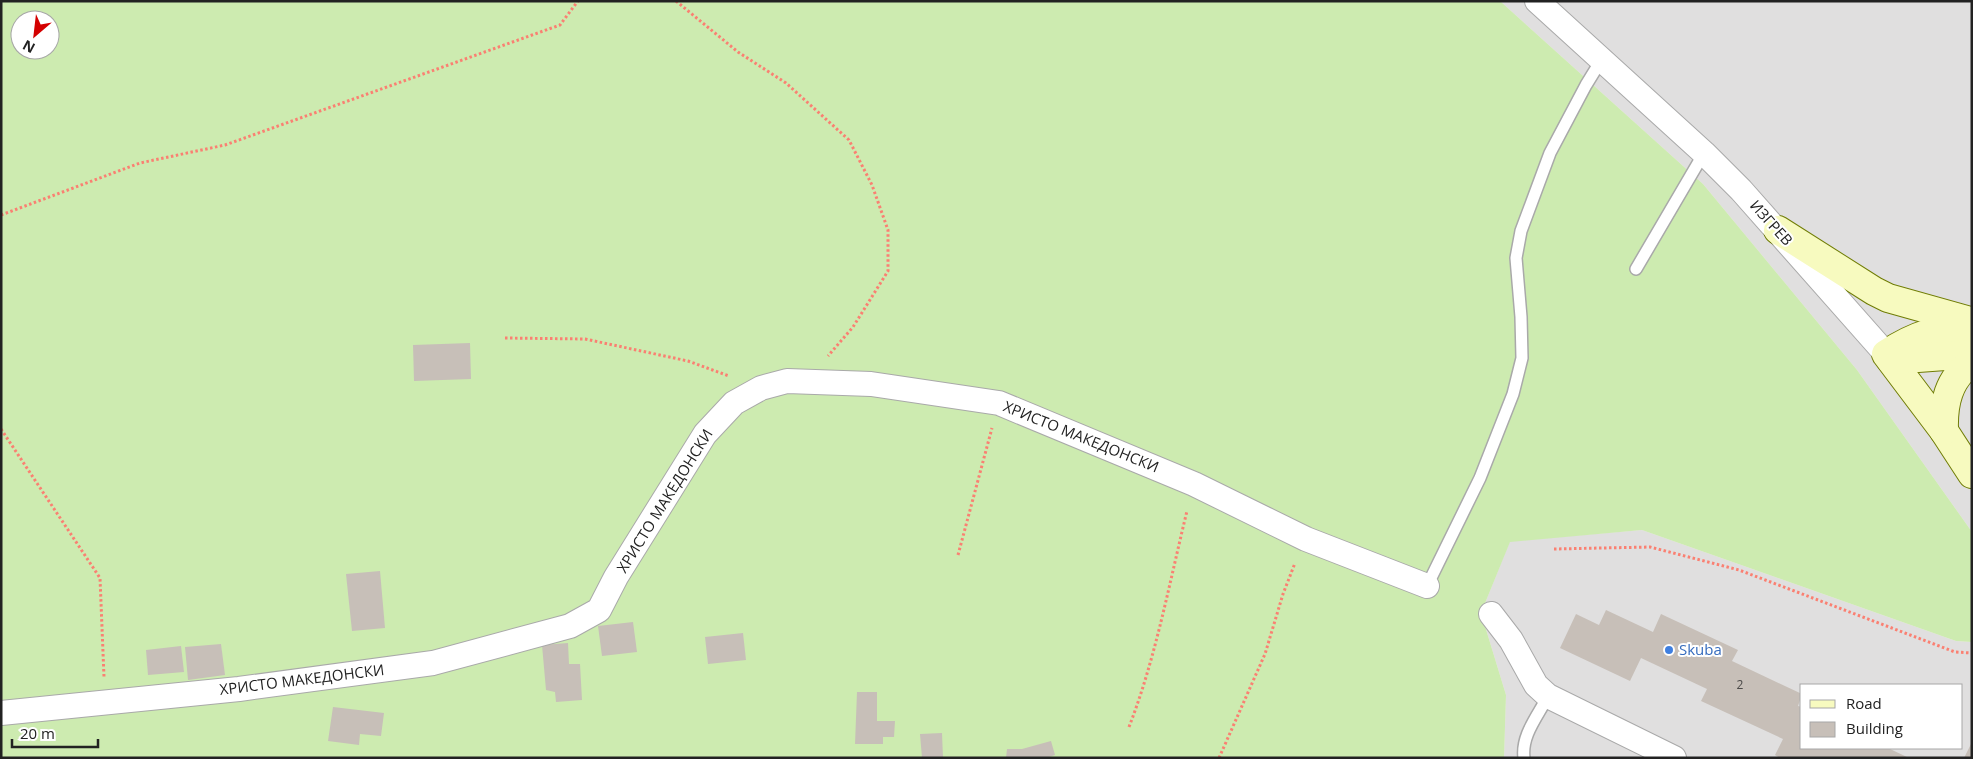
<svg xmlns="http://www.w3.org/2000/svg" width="1973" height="759" font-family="'Open Sans',sans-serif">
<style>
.residential{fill:#e0dfdf;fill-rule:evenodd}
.grass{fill:#cdebb0;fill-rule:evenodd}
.building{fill:#c7bfb8}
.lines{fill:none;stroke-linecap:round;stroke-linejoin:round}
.service-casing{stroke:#a9a9a9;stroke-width:14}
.minor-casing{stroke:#a9a9a9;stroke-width:26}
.secondary-casing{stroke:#707d05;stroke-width:30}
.path{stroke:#fa8072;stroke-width:3;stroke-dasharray:2.5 2.5;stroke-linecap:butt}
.service{stroke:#fff;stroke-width:11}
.minor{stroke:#fff;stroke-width:24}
.secondary{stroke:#f7fabf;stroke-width:28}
.shop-dot{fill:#3f7fe0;stroke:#fff;stroke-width:2}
.labels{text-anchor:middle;stroke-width:4;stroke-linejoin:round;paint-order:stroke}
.number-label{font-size:12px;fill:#4b4948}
.street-label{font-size:15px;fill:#222;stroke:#fff}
.shop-label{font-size:15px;fill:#366cbe;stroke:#fff;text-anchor:start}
</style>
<rect width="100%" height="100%" fill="#f2efe9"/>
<g class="residential">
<path d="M1500 1H1972V532L1857 370 1703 184Z"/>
<path d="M1642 530 1956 641 1972 642V758H1504L1506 695 1481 613 1510 541ZM1802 685H1962V748H1802Z"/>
</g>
<path class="grass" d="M1 1H1500L1703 184 1857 370 1972 532V642L1956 641 1642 530 1510 542 1481 613 1506 695 1504 758H1ZM20 20H50V50H20Z"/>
<g class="building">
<path d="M470 343 471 379 414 381 413 345Z"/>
<path d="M380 571 385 628 352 631 346 574Z"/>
<path d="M1606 610 1653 632 1661 614 1738 650 1732 661 1802 694 1798 706 1802 707V748H1888L1909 758H1780L1775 755 1783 739 1701 701 1707 689 1641 658 1630 681 1560 648 1576 614 1599 625Z"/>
<path d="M633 622 637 652 602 656 598 626Z"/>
<path d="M743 633 746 660 708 664 705 637Z"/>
<path d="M568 643 569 664H580L582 700 556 702 555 692 546 690 542 645Z"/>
<path d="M221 644 225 675 188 680 185 647Z"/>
<path d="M181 646 184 672 148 675 146 650Z"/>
<path d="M857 692H877V721H895L894 737H883V744H855Z"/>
<path d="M333 707 384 713 381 736 360 734 359 745 328 741Z"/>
<path d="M942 733 943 758H922L920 734Z"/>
<path d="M1051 741 1055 755 1046 758H1006L1007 749H1022Z"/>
<path d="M1972 742V758H1964Z"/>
</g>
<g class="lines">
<defs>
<g id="service">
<path d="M1636 269 1704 153"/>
<path d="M1427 586 1480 478 1513 394 1522 358 1521 317 1516 258 1521 231 1550 153 1586 85 1602 59"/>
<path d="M1524 758C1521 735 1538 716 1548 696"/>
</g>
<g id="minor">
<path d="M1537 1 1704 153 1741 190 1886 354"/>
<path d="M1491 614 1511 640 1536 685 1548 696 1674 758"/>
<path d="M1 713 239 689 433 663 570 626 599 610 616 577 705 434 734 403 761 388 787 381 871 384 999 403 1194 484 1306 539 1427 586"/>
</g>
<g id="secondary">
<path d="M1778 230 1874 291 1888 298 1970 321"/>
<path d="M1972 327C1936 329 1917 334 1886 354L1944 431 1972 474"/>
<path d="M1891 360 1972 354"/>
<path d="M1944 431C1943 404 1948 379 1972 362"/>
</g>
</defs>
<use href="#service" class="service-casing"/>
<use href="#minor" class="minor-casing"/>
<use href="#secondary" class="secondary-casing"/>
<g class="path">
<path d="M676 1 738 52 786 83 849 140 872 185 888 230V271L853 327 828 356"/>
<path d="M1 215 140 163 225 145 560 25 578 1"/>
<path d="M505 338 585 339 688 361 729 376"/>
<path d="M1 429 100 578 104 677"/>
<path d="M1554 549 1650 547 1739 570 1955 652 1972 653"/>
<path d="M958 555 992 428"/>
<path d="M1129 727C1156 657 1169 584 1187 511"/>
<path d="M1219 758 1265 654 1283 594 1295 563"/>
</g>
<use href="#service" class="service"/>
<use href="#minor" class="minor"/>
<use href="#secondary" class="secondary"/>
</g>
<circle class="shop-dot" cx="1669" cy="650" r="5"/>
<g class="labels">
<g class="number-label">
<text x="1740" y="689">2</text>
</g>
<g class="street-label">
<text transform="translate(1771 223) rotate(48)" y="5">ИЗГРЕВ</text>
<text transform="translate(1081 437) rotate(22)" y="5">ХРИСТО МАКЕДОНСКИ</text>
<text transform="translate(665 501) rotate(-58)" y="5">ХРИСТО МАКЕДОНСКИ</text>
<text transform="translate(302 680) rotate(-7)" y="5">ХРИСТО МАКЕДОНСКИ</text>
</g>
<g class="shop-label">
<text x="1679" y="655">Skuba</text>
</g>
</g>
<rect width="1973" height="759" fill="none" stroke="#222222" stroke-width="5"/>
<rect x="1800" y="684" width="162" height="65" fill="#ffffff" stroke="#a7a7a7"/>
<rect x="1810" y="700" width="25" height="8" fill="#f7fabf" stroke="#a7a7a7"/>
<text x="1846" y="709" font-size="15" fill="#222222">Road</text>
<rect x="1810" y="722" width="25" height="15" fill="#c7bfb8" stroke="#a7a7a7"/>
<text x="1846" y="734" font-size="15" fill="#222222">Building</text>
<g transform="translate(35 35) rotate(208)"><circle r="24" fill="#ffffff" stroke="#a7a7a7"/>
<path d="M0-4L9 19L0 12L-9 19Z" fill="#d40000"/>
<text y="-8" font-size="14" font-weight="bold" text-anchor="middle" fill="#222222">N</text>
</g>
<path d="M12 739v8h86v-8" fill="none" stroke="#222222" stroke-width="2.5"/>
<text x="20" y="739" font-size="15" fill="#222222" stroke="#ffffff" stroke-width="4" paint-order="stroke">20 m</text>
</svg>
